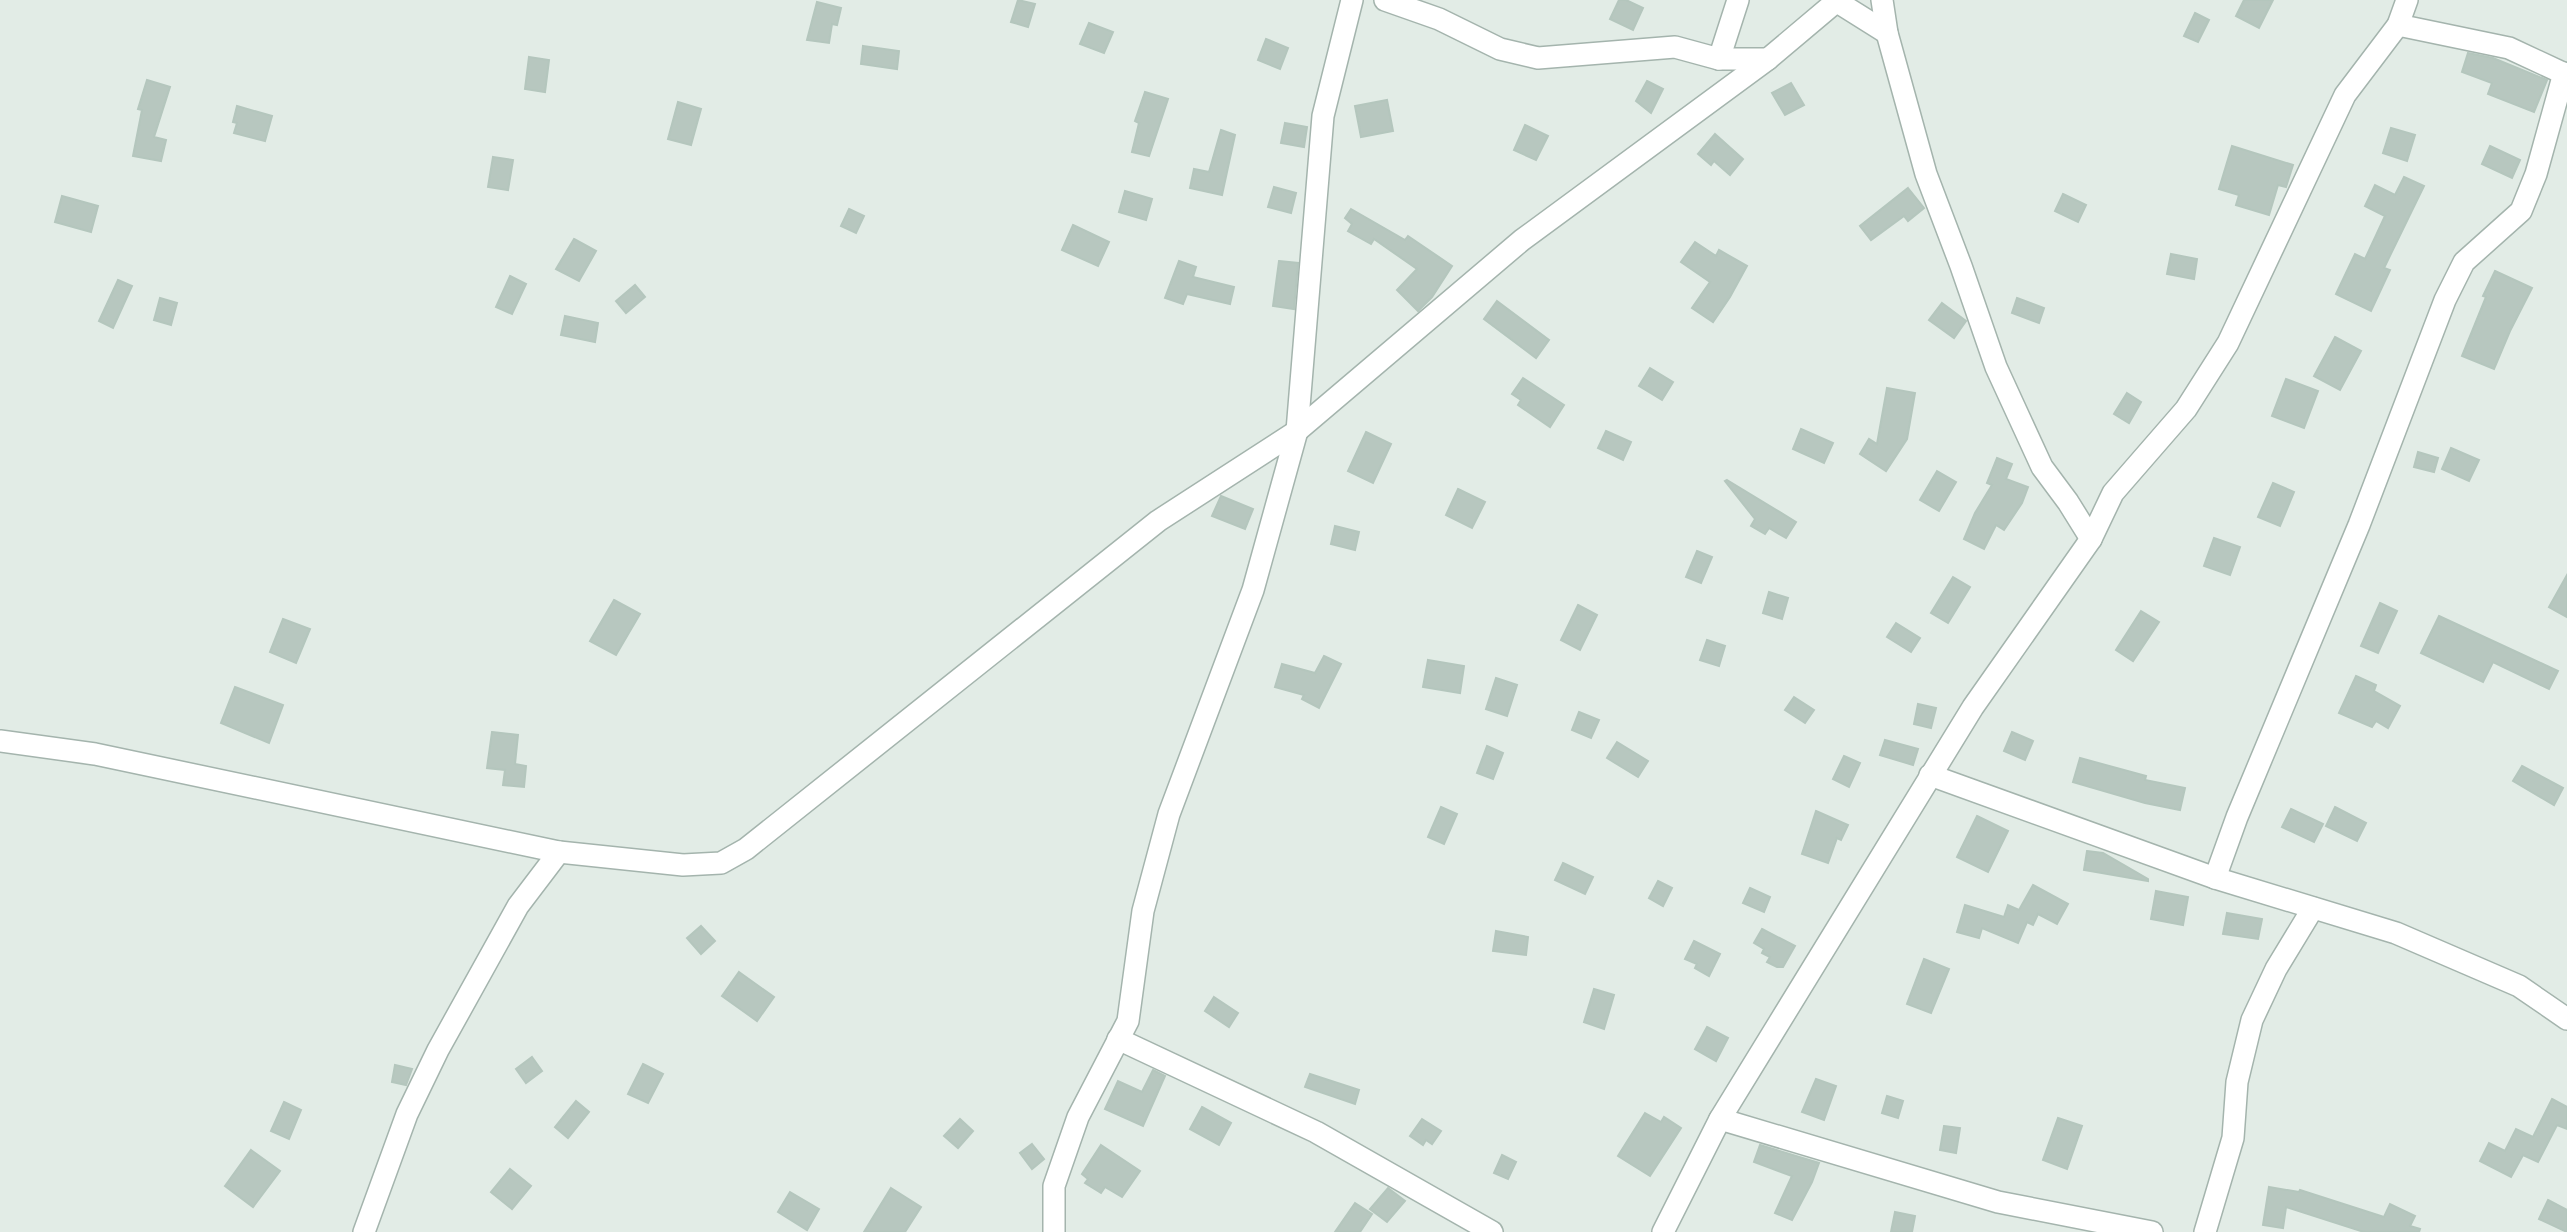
<svg xmlns="http://www.w3.org/2000/svg" width="2567" height="1232" font-family="Signika,sans-serif">
<style>
.building{fill:#b7c7bf;stroke:#b4c6bd;stroke-width:2}
.lines{fill:none;stroke-linecap:round;stroke-linejoin:round}
.minor-casing{stroke:#a4b4ad;stroke-width:24}
.minor{stroke:#fff;stroke-width:21}
</style>
<rect width="100%" height="100%" fill="#e2ece6"/>
<g class="building">
<path d="M1018 0 1035 4 1028 27 1011 22Z"/>
<path d="M1619 0H1626L1643 8 1633 30 1610 19Z"/>
<path d="M2244 0H2273L2259 28 2236 16Z"/>
<path d="M817 2 841 8 837 25 832 24 829 43 807 40Z"/>
<path d="M2195 13 2209 20 2198 42 2184 36Z"/>
<path d="M1089 23 1113 32 1104 53 1080 44Z"/>
<path d="M1266 39 1288 48 1280 69 1258 60Z"/>
<path d="M863 46 899 51 897 69 861 64Z"/>
<path d="M2468 53 2493 58 2547 80 2534 112 2488 94 2492 83 2462 72Z"/>
<path d="M529 57 549 60 545 92 525 89Z"/>
<path d="M147 80 170 87 154 137 166 140 161 161 133 156 142 110 138 109Z"/>
<path d="M1647 81 1663 89 1651 113 1636 101Z"/>
<path d="M1791 83 1804 105 1785 115 1772 93Z"/>
<path d="M1145 92 1168 99 1149 156 1132 152 1139 123 1135 121Z"/>
<path d="M1387 100 1393 131 1361 137 1355 106Z"/>
<path d="M678 102 701 109 691 145 668 139Z"/>
<path d="M237 106 272 116 265 141 234 133 237 123 233 122Z"/>
<path d="M1285 123 1307 127 1304 147 1281 143Z"/>
<path d="M1525 125 1548 136 1536 160 1514 150Z"/>
<path d="M2391 128 2415 135 2407 161 2383 153Z"/>
<path d="M1221 130 1235 135 1222 195 1190 188 1194 169 1209 172Z"/>
<path d="M1715 134 1743 159 1730 175 1714 161 1711 165 1698 154Z"/>
<path d="M2232 146 2293 165 2286 187 2278 185 2269 215 2236 205 2239 195 2219 189Z"/>
<path d="M2490 146 2520 160 2512 178 2482 164Z"/>
<path d="M493 157 513 160 508 190 488 187Z"/>
<path d="M2404 177 2424 186 2384 268 2390 270 2371 311 2336 294 2355 254 2365 259 2385 216 2365 206 2375 185 2395 195Z"/>
<path d="M1274 187 1296 193 1291 213 1268 207Z"/>
<path d="M1908 188 1924 208 1908 221 1904 216 1871 240 1860 226Z"/>
<path d="M1125 191 1152 199 1146 220 1119 212Z"/>
<path d="M2063 194 2086 205 2078 222 2055 211Z"/>
<path d="M62 196 98 206 91 232 55 222Z"/>
<path d="M849 209 864 216 856 233 841 226Z"/>
<path d="M1351 209 1405 240 1408 236 1452 266 1432 297 1418 311 1397 290 1417 269 1374 239 1371 244 1348 231 1352 224 1345 218Z"/>
<path d="M1073 225 1109 242 1098 266 1062 250Z"/>
<path d="M574 239 596 251 579 281 556 269Z"/>
<path d="M1695 242 1716 256 1719 250 1747 266 1730 297 1713 322 1692 308 1710 282 1681 262Z"/>
<path d="M2171 254 2197 259 2194 279 2167 274Z"/>
<path d="M1179 261 1196 267 1193 277 1234 287 1230 304 1187 294 1183 304 1165 298Z"/>
<path d="M1279 261 1298 263 1294 309 1273 306Z"/>
<path d="M2495 271 2532 288 2510 331 2494 369 2462 356 2486 297 2483 296Z"/>
<path d="M510 276 526 284 512 314 496 307Z"/>
<path d="M118 280 132 286 113 328 99 321Z"/>
<path d="M635 285 645 297 626 313 616 301Z"/>
<path d="M160 298 177 303 171 325 154 320Z"/>
<path d="M2017 298 2044 308 2039 323 2012 313Z"/>
<path d="M1497 301 1549 340 1536 358 1484 319Z"/>
<path d="M1942 303 1966 321 1954 338 1929 320Z"/>
<path d="M565 316 598 323 595 342 561 335Z"/>
<path d="M2335 337 2361 351 2340 390 2314 376Z"/>
<path d="M1650 368 1673 382 1662 400 1639 386Z"/>
<path d="M1523 378 1564 405 1550 427 1518 405 1521 400 1512 394Z"/>
<path d="M2286 379 2318 391 2304 428 2272 416Z"/>
<path d="M1887 388 1915 393 1907 439 1886 471 1860 454 1869 439 1877 444Z"/>
<path d="M2127 393 2141 402 2129 423 2114 414Z"/>
<path d="M1801 429 1833 443 1824 463 1793 449Z"/>
<path d="M1606 431 1631 442 1623 460 1598 448Z"/>
<path d="M1366 432 1391 444 1373 483 1348 471Z"/>
<path d="M2451 448 2479 460 2469 481 2442 469Z"/>
<path d="M2418 452 2438 458 2434 472 2414 467Z"/>
<path d="M1997 458 2012 464 2006 479 2028 487 2022 503 2004 530 1996 525 1984 549 1964 539 1975 513 1992 485 1987 483Z"/>
<path d="M1937 471 1956 482 1939 511 1920 500Z"/>
<path d="M1727 480 1796 522 1786 538 1769 528 1765 534 1751 526 1755 519 1725 481Z"/>
<path d="M2273 483 2294 492 2280 526 2258 517Z"/>
<path d="M1458 489 1485 502 1472 528 1446 515Z"/>
<path d="M1221 496 1253 509 1245 529 1212 516Z"/>
<path d="M1335 526 1359 532 1355 550 1331 544Z"/>
<path d="M2214 538 2240 547 2230 575 2204 566Z"/>
<path d="M1697 551 1712 557 1701 583 1686 577Z"/>
<path d="M2567 575V617L2549 607Z"/>
<path d="M1953 577 1970 587 1948 623 1931 613Z"/>
<path d="M1769 592 1788 598 1782 619 1763 613Z"/>
<path d="M614 600 640 614 616 655 590 641Z"/>
<path d="M2380 603 2397 611 2378 653 2361 646Z"/>
<path d="M1578 605 1597 615 1580 650 1561 640Z"/>
<path d="M2141 611 2159 622 2133 661 2116 650Z"/>
<path d="M2439 616 2558 671 2549 689 2493 662 2483 682 2421 653Z"/>
<path d="M283 619 310 629 296 663 270 652Z"/>
<path d="M1896 623 1920 638 1911 652 1887 637Z"/>
<path d="M1707 640 1725 646 1719 666 1700 660Z"/>
<path d="M1324 656 1341 664 1319 708 1302 699 1304 695 1275 687 1282 664 1315 673Z"/>
<path d="M1428 660 1464 666 1460 693 1423 687Z"/>
<path d="M2356 676 2376 685 2374 691 2400 706 2388 728 2376 721 2372 727 2339 713Z"/>
<path d="M1496 678 1517 685 1507 716 1486 709Z"/>
<path d="M235 687 283 705 269 743 221 723Z"/>
<path d="M1794 697 1814 710 1805 723 1785 710Z"/>
<path d="M1918 704 1936 708 1931 728 1914 724Z"/>
<path d="M1579 712 1599 720 1591 738 1572 730Z"/>
<path d="M492 732 518 735 515 764 526 766 524 787 503 785 505 770 487 768Z"/>
<path d="M2012 732 2033 741 2025 760 2004 751Z"/>
<path d="M1885 740 1918 749 1913 765 1880 755Z"/>
<path d="M1617 742 1648 761 1638 777 1607 758Z"/>
<path d="M1487 746 1503 753 1493 779 1477 773Z"/>
<path d="M1844 756 1860 763 1849 787 1833 779Z"/>
<path d="M2080 758 2146 776 2145 780 2185 788 2180 810 2145 803 2073 782Z"/>
<path d="M2522 766 2563 788 2554 805 2513 781Z"/>
<path d="M1441 807 1457 814 1444 844 1428 837Z"/>
<path d="M2335 807 2366 823 2357 841 2326 826Z"/>
<path d="M2291 809 2323 824 2314 842 2282 827Z"/>
<path d="M1816 811 1848 825 1841 840 1837 838 1828 863 1802 854Z"/>
<path d="M1977 816 2008 831 1988 872 1957 857Z"/>
<path d="M2087 851 2103 853 2148 879V881L2084 870Z"/>
<path d="M1563 863 1593 877 1585 894 1555 880Z"/>
<path d="M1658 881 1672 888 1663 906 1649 898Z"/>
<path d="M2033 885 2068 904 2057 924 2038 914 2033 925 2027 922 2018 943 1982 928 1979 938 1957 932 1965 905 2004 917 2008 905 2019 910Z"/>
<path d="M1750 888 1770 897 1764 912 1743 903Z"/>
<path d="M2156 891 2188 897 2183 925 2151 919Z"/>
<path d="M2227 913 2262 919 2258 939 2223 934Z"/>
<path d="M701 926 715 941 701 954 687 938Z"/>
<path d="M1762 929 1795 946 1783 967H1777L1767 962 1770 957 1762 953 1764 949 1754 943Z"/>
<path d="M1496 931 1528 937 1526 955 1493 951Z"/>
<path d="M1694 941 1720 954 1709 976 1695 968 1697 964 1685 959Z"/>
<path d="M1924 959 1949 969 1931 1013 1907 1004Z"/>
<path d="M739 972 774 997 757 1021 722 996Z"/>
<path d="M1594 989 1614 995 1604 1029 1584 1022Z"/>
<path d="M1214 997 1238 1013 1229 1027 1205 1011Z"/>
<path d="M1707 1027 1728 1038 1716 1061 1695 1049Z"/>
<path d="M532 1057 542 1071 526 1083 516 1069Z"/>
<path d="M643 1064 663 1074 648 1103 628 1094Z"/>
<path d="M395 1065 412 1069 406 1085 392 1082Z"/>
<path d="M1153 1070 1165 1076 1143 1126 1105 1109 1118 1081 1142 1092Z"/>
<path d="M1310 1074 1359 1090 1355 1104 1305 1087Z"/>
<path d="M1816 1079 1836 1086 1824 1120 1802 1112Z"/>
<path d="M1887 1096 1903 1101 1898 1118 1882 1113Z"/>
<path d="M2552 1099 2567 1107V1129L2557 1125 2538 1162 2523 1155 2511 1177 2480 1161 2489 1143 2505 1151 2516 1129 2533 1137Z"/>
<path d="M576 1101 589 1112 568 1138 555 1127Z"/>
<path d="M284 1102 301 1110 289 1139 271 1131Z"/>
<path d="M1202 1107 1231 1123 1219 1145 1190 1129Z"/>
<path d="M1645 1113 1661 1122 1664 1117 1681 1128 1650 1176 1618 1156Z"/>
<path d="M2058 1118 2082 1126 2067 1169 2043 1160Z"/>
<path d="M960 1119 973 1131 958 1148 944 1136Z"/>
<path d="M1422 1119 1441 1131 1432 1144 1426 1140 1423 1145 1410 1136Z"/>
<path d="M1944 1126 1960 1128 1956 1153 1940 1150Z"/>
<path d="M1032 1144 1044 1159 1032 1169 1020 1153Z"/>
<path d="M1101 1145 1140 1171 1122 1197 1105 1187 1101 1193 1085 1183 1088 1179 1082 1174Z"/>
<path d="M1760 1145 1819 1163 1812 1182 1792 1220 1775 1213 1792 1176 1754 1162Z"/>
<path d="M251 1150 280 1171 253 1207 225 1186Z"/>
<path d="M1502 1155 1516 1162 1508 1179 1494 1173Z"/>
<path d="M510 1169 531 1186 512 1209 491 1192Z"/>
<path d="M2269 1187 2299 1192 2300 1190 2384 1217 2390 1204 2415 1216 2410 1226 2420 1229 2419 1232H2364L2286 1207 2283 1228 2263 1225Z"/>
<path d="M891 1188 921 1207 905 1232H864Z"/>
<path d="M1388 1188 1405 1201 1387 1222 1370 1209Z"/>
<path d="M790 1192 819 1209 807 1230 778 1212Z"/>
<path d="M2548 1200 2567 1210V1232L2539 1219Z"/>
<path d="M1355 1203 1372 1214 1360 1232H1335Z"/>
<path d="M1895 1212 1915 1216 1912 1232H1891Z"/>
</g>
<g class="lines">
<defs>
<g id="minor">
<path d="M1385 0 1439 19 1500 49 1538 58 1675 47 1719 59H1768"/>
<path d="M1882 0 1887 33 1926 174 1961 266 1996 367 2042 467 2068 502 2091 539"/>
<path d="M1836 1 1887 33"/>
<path d="M2398 25 2509 48 2567 75"/>
<path d="M1719 59 1738 0"/>
<path d="M0 741 95 754 559 852 683 865 721 863 746 849 1158 521 1297 431 1522 240 1768 59 1838 0"/>
<path d="M1930 775 2215 878 2396 933 2519 986 2567 1019"/>
<path d="M2215 878 2237 817 2359 525 2445 300 2464 262 2521 211 2536 174 2564 73"/>
<path d="M1118 1039 1316 1132 1492 1232"/>
<path d="M1720 1119 1998 1202 2152 1232"/>
<path d="M364 1232 407 1114 438 1050 518 906 559 852"/>
<path d="M1054 1232V1186L1078 1117 1128 1021 1143 911 1169 814 1253 590 1297 431 1323 116 1352 0"/>
<path d="M1663 1232 1720 1119 1973 707 2091 539 2113 493 2186 409 2228 343 2345 95 2398 25 2407 0"/>
<path d="M2205 1232 2233 1138 2237 1082 2252 1020 2276 969 2313 908"/>
</g>
</defs>
<use href="#minor" class="minor-casing"/>
<use href="#minor" class="minor"/>
</g>
</svg>
